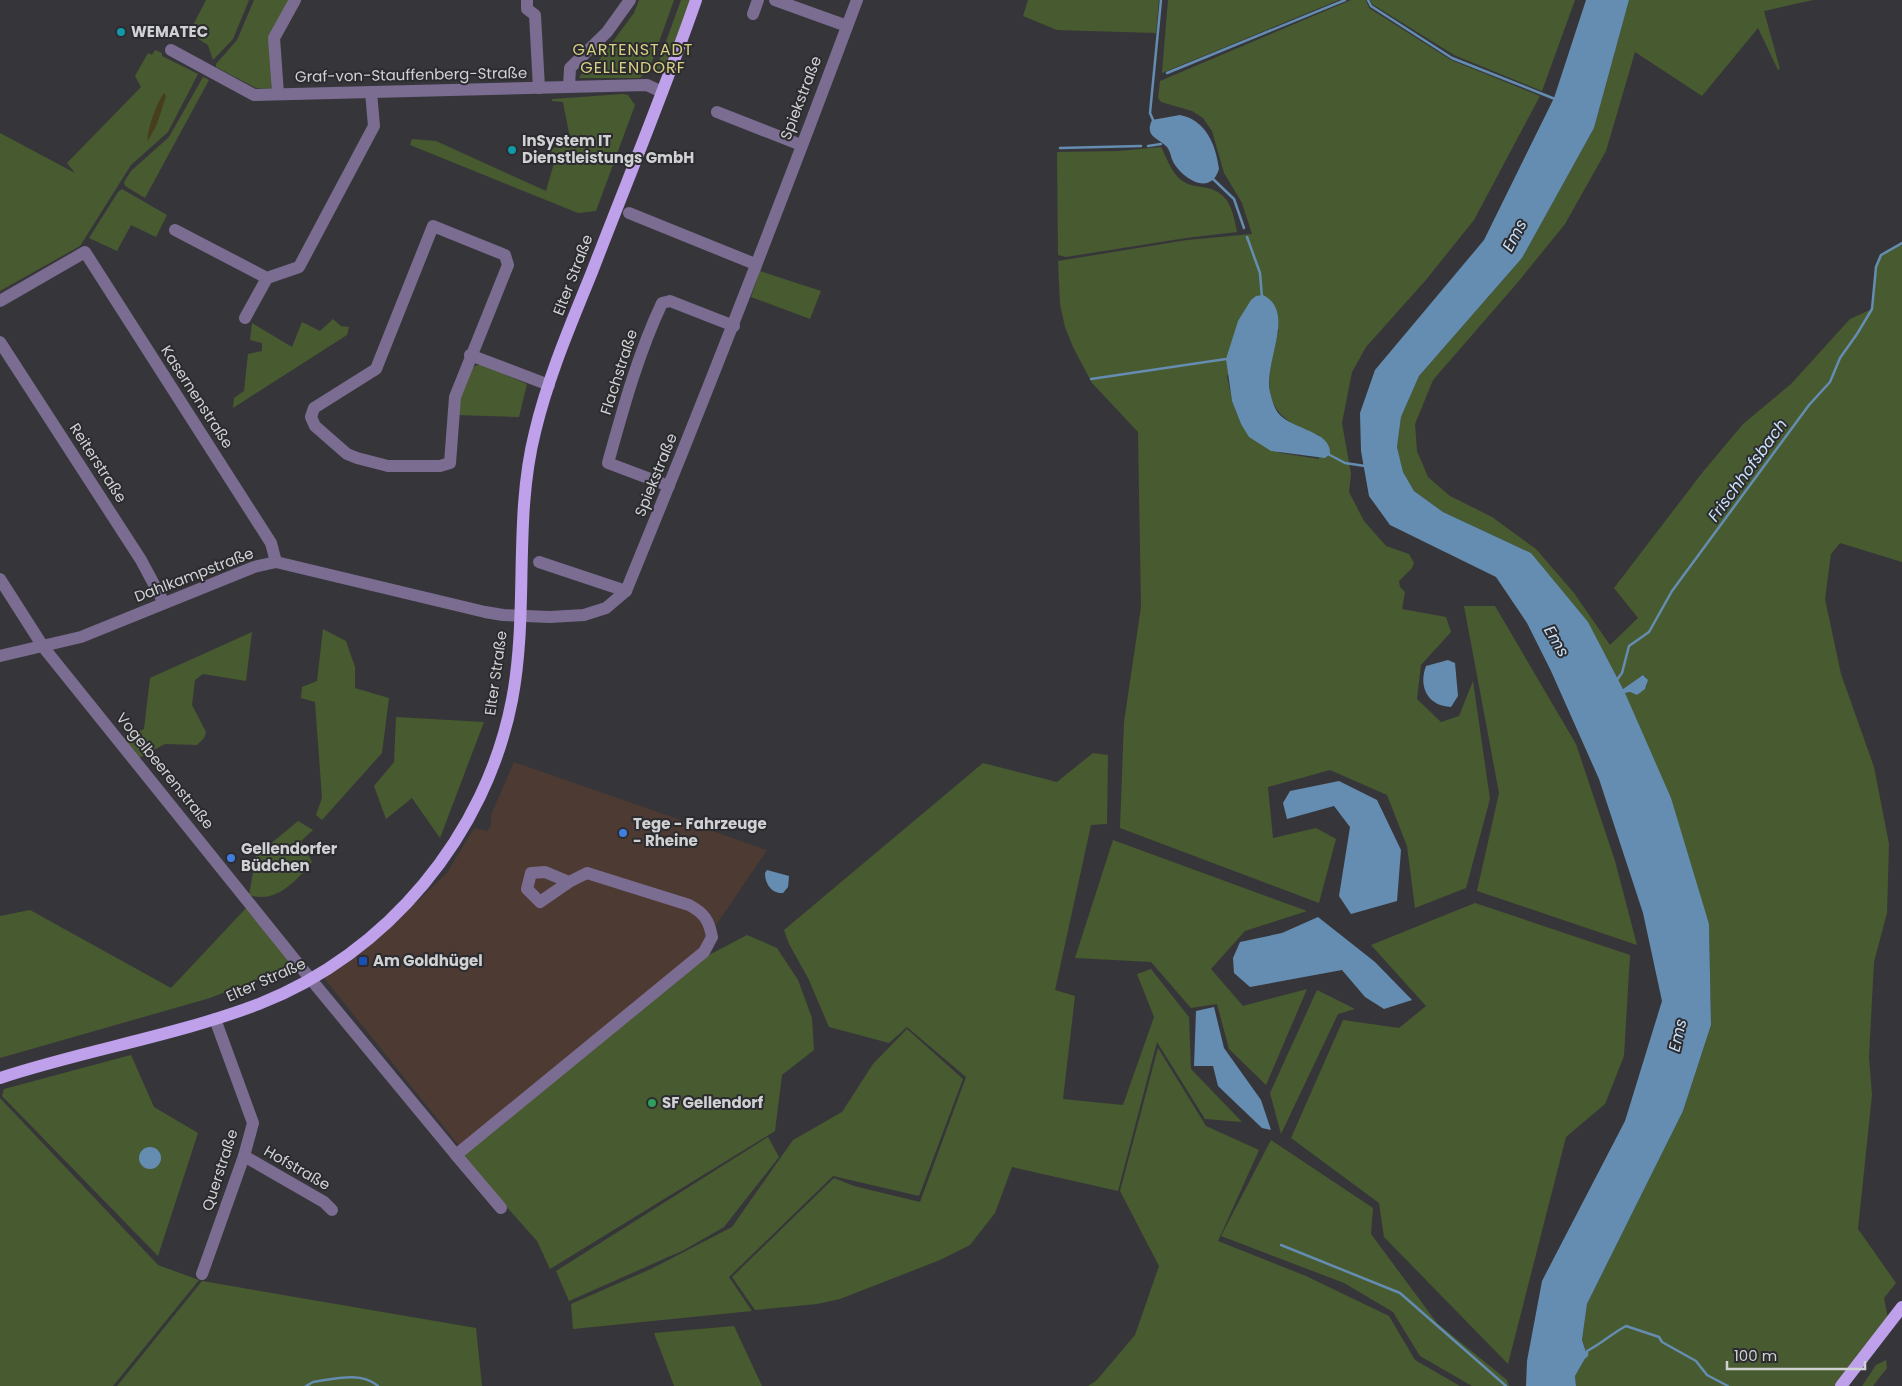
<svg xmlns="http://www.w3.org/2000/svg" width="1902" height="1386" font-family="Poppins,sans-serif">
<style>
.commercial{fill:#4d3a32}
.green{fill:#485a2f;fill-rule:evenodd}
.sand{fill:#473e1e}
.water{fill:#648db1}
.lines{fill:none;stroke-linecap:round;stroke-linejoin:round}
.stream{stroke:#648db1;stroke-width:2.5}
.minor{stroke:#7b6c91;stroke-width:12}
.major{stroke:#bea0eb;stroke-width:12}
.culture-dot{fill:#0f9aa8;stroke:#2c2c30;stroke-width:2}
.shop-dot{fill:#3f7fe0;stroke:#2c2c30;stroke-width:2}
.transit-dot{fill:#1a4fb4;stroke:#2c2c30;stroke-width:2}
.leisure-dot{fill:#2e9e5b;stroke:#2c2c30;stroke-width:2}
.labels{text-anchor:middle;stroke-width:4;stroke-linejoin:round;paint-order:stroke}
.poi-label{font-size:15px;font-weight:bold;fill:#d0d1d3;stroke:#2c2c30;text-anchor:start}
.street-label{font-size:15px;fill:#d0d1d3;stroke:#2c2c30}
.neighbourhood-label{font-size:16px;letter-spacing:1px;fill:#d9cf81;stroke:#2c2c30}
.water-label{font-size:16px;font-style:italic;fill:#c9e2f8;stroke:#2c2c30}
</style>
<rect width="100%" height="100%" fill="#36363a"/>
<path class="commercial" d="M514 762 767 850 708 937 701 952 460 1147 324 978 385 931 447 873 474 828 487 831 491 826V815Z"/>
<g class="green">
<path d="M206 0H249L233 39 213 60 208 45 189 33Z"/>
<path d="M254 0H290L270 37 271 89 256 88 216 67V64L237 40Z"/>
<path d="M639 0H674L649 70 640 78H579L583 71 594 67 634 13Z"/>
<path d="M681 0H691L665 66 655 72Z"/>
<path d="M1028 0H1159L1156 33 1057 30 1023 16Z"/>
<path d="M1168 0H1339L1162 73Z"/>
<path d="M1351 0H1366L1369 8 1451 60 1540 96 1474 220 1425 281 1366 347 1352 372 1342 423 1351 474 1349 492 1364 521 1386 546 1409 554 1414 563 1412 568 1399 581 1400 587 1405 592 1402 609 1446 617 1451 632 1421 665 1417 699 1441 722 1459 716 1473 681 1490 799 1466 888 1415 908 1407 846 1387 795 1330 770 1268 787 1273 838 1316 828 1336 839 1319 903 1120 828 1124 722 1141 607 1138 432 1092 383 1073 347 1065 327 1060 304 1058 261 1187 240 1252 234 1242 203 1224 173 1212 131 1203 118 1192 111 1161 102 1158 98 1160 81ZM1279 329C1266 382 1256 415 1319 435V459L1280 453 1241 424 1232 401 1227 376Z"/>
<path d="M1370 0H1575L1542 91 1454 55 1372 4Z"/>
<path d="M1629 0H1813L1764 11 1780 69 1778 70 1758 28 1702 96 1635 52 1606 151 1565 224 1518 282 1433 380 1415 424 1417 451 1428 477 1450 496 1492 517 1536 549 1574 593 1610 645 1638 618 1614 588 1702 473 1743 424 1791 384 1850 319 1872 309 1876 267 1881 255 1902 243V562L1840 543 1831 554 1825 599 1841 674 1874 767 1889 844 1887 913 1874 962 1869 1057 1872 1095 1858 1229 1896 1283 1884 1298 1889 1324 1841 1386H1576L1575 1376 1587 1355 1582 1340 1587 1304 1683 1111 1711 1025 1709 924 1625 693 1630 692 1637 695 1647 686 1646 677 1643 675 1623 689 1608 661 1531 553 1443 512 1414 491 1403 472 1397 447 1401 417 1419 376 1522 258 1594 128Z"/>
<path d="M155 50 162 53V56L198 74 168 132 131 165 80 246 0 291V133L75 173 67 163 141 87 135 76 148 53 152 55Z"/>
<path d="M203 77 209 80 145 198 125 186 124 182 131 171 169 137Z"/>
<path d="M623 94 628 95 635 105 596 211 578 213 410 145 412 139 436 141 546 191 554 163 548 150 568 143 575 144 569 133 563 102 552 101V99Z"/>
<path d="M1161 147C1167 158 1171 172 1181 180 1189 186 1197 186 1207 188 1230 193 1233 212 1237 232L1186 238 1066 257 1058 255 1057 152 1119 151Z"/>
<path d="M122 189 167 215 156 237 131 225 117 251 89 238 118 192Z"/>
<path d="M760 271 821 291 810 319 751 297Z"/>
<path d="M333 319 341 326 349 327 347 335 233 408 234 398 244 391 248 354 262 351V343L250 340 252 323 292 347 302 322 320 331Z"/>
<path d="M477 365H483L527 384 519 417 457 415C460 399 461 374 477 365Z"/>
<path d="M1464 606H1495L1576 744 1615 861 1637 945 1477 891 1499 793Z"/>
<path d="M323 629 346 641 355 667V688L389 698 382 753 322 820 316 815 322 798 315 702 301 698 302 687 317 681Z"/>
<path d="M252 632 246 681 203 674 195 680 192 705 206 732 204 738 197 745 165 744 137 759 120 740 144 729 150 678Z"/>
<path d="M396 717 484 722 440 838 412 798 386 819 374 786 394 762Z"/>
<path d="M1093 753 1108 755 1107 824 1091 825 1055 990 1075 996 1063 1099 1123 1105 1154 1017 1137 974 1151 969 1189 1017 1191 1069 1242 1122 1205 1119 1157 1042 1118 1191 1012 1167 995 1213 970 1245 940 1260 840 1299 817 1304 755 1310 732 1277 834 1178 854 1186 920 1202 966 1077 907 1027 889 1043 829 1027 808 978 789 944 784 930 983 763 1057 782Z"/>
<path d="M298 821 313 830 301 841 312 862C296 881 276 904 249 895L256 856Z"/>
<path d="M1113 840 1307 911 1245 931 1211 969 1243 1006 1307 989 1266 1085 1229 1049 1217 1004 1191 1008 1151 962 1075 958Z"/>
<path d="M1475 903 1630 955 1624 1056 1605 1104 1566 1137 1508 1364 1384 1237 1379 1203 1291 1138 1343 1020 1399 1028 1426 1006 1371 945Z"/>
<path d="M247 907 295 965 210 998 0 1058V916L30 910 171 988Z"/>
<path d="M747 935 777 948 798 980 812 1018 814 1050 782 1075 775 1131 550 1269 537 1241 461 1156 709 955Z"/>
<path d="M1317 990 1355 1009 1338 1014 1281 1134 1270 1093Z"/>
<path d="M907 1029 963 1079 919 1196 833 1176 729 1277 752 1311 573 1329 571 1304 653 1268 732 1227 793 1140 842 1112 873 1064Z"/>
<path d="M1158 1048 1206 1126 1259 1150 1218 1241 1306 1276 1389 1316 1415 1360 1460 1386H1088L1096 1381 1135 1335 1159 1266 1120 1191Z"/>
<path d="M131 1055 154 1107 198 1133 158 1256 2 1096 4 1089Z"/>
<path d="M0 1098 158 1265 199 1280 113 1386H0Z"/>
<path d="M768 1137 779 1157 724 1227 684 1250 569 1301 556 1271Z"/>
<path d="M1271 1140 1373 1208 1371 1234 1437 1323 1507 1380 1509 1386H1472L1420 1356 1393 1312 1344 1283 1221 1236Z"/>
<path d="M202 1281 476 1328 482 1386H117Z"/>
<path d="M734 1326 762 1386H674L654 1333Z"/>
<path d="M1886 1360 1887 1368 1873 1386H1862L1876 1365Z"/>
</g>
<path class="sand" d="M164 93 166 96 157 124 148 141C145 134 158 100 164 93Z"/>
<g class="water">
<path d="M1586 0H1629L1594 128 1522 258 1419 376 1401 417 1397 447 1403 472 1414 491 1443 512 1531 553 1588 622 1623 689 1643 675 1648 680 1645 689 1637 695 1630 692 1625 693 1671 798 1709 924 1711 1025 1683 1111 1587 1304 1582 1340 1587 1355 1575 1376 1576 1386H1526L1527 1361 1542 1281 1625 1121 1662 1001 1643 913 1599 779 1551 671 1527 623 1496 577 1390 525 1369 496 1361 451 1360 413 1375 370 1484 240 1554 98Z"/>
<path d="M1180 115C1206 120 1216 145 1219 169 1211 195 1186 181 1175 165 1171 160 1171 152 1167 147 1159 138 1144 137 1152 120Z"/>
<path d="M1263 295C1297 312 1263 363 1270 392 1272 400 1274 408 1279 414 1293 430 1332 431 1330 454L1325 458 1271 451 1249 437 1241 424 1232 401 1226 359 1238 321 1251 300 1256 296Z"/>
<path d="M1448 660 1455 663 1458 696 1451 707C1428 706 1418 687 1426 666Z"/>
<path d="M1339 781 1377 800 1401 850 1397 901 1351 914 1339 896 1350 827 1334 806 1287 819 1283 803 1290 791Z"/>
<path d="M767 870 789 876 788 887 783 893C771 894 765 883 765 873Z"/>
<path d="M1318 917 1375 962 1412 1000 1384 1009 1365 997 1342 970 1250 987 1234 973 1233 958 1240 942 1282 933Z"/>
<path d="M1214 1007 1224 1048 1261 1100 1271 1130 1262 1128 1218 1086 1213 1066H1194L1196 1011Z"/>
<circle cx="150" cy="1158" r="11"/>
</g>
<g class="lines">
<g class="stream">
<path d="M1368 0 1371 6 1452 58 1555 99"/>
<path d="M1167 73 1345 0"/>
<path d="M1154 122 1150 113 1161 0"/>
<path d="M1148 146 1161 144"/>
<path d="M1060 148 1141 146"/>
<path d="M1212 178 1234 199 1244 228"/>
<path d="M1247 237 1260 273 1262 298"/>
<path d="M1091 379 1226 359"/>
<path d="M1328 454 1345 463 1365 466"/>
<path d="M1616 681 1622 673 1629 646 1649 632 1672 591 1809 405 1830 382 1840 358 1857 334 1872 309 1876 267 1881 255 1902 243"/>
<path d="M1281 1245 1400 1293 1506 1386"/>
<path d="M1585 1357 1587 1355V1351C1601 1344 1611 1334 1626 1326L1659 1337 1662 1342 1696 1361 1707 1375 1728 1386"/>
<path d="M306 1386 313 1382C334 1379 361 1371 378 1386"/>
</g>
<g class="minor">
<path d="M527 0V9L535 15 539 88"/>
<path d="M775 0 847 26"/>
<path d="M753 14 758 0"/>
<path d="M171 50 254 95 647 85 662 92"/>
<path d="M569 87 570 68 607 32 630 0"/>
<path d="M278 94 274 38 295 0"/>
<path d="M717 112 801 145"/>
<path d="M629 213 755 264"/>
<path d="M433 226 505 255 508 265 455 397 450 463 440 466H388L357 458 347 454 315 426 311 417 314 408 376 369Z"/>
<path d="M175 230 267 278 299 267 374 126 371 92"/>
<path d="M0 301 85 252 271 543 276 562"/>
<path d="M245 318 267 278"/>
<path d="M0 342 141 560 164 603"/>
<path d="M470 355 549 385"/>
<path d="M669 486 608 463C623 409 638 354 662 303L670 301 734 326"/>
<path d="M539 562 626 591"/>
<path d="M0 579 44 648 299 965 456 1155 704 952 712 937C709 920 704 913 689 905L587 873 569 882 540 902 527 889 531 873 545 872 569 882"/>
<path d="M0 656 81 637 254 567 276 562 485 612 503 615 550 617 584 615 606 608 626 591C706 396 783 198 857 0"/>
<path d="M456 1155 501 1208"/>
<path d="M244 1156 324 1202 332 1210"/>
<path d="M202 1274 244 1156 253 1123 215 1019"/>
</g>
<g class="major">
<path d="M0 1078C85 1050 175 1036 259 1004 387 954 486 835 512 700 529 612 513 519 535 432 548 377 571 324 592 272 627 181 664 92 696 0"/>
<path d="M1841 1386 1902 1307"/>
</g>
</g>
<g class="culture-dot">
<circle cx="121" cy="32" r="5"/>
<circle cx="512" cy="150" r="5"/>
</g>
<g class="shop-dot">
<circle cx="623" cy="833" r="5"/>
<circle cx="231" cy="858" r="5"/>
</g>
<rect class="transit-dot" x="358" y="956" width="10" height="10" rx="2.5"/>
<circle class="leisure-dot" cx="652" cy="1103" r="5"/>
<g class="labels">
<g class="poi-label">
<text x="131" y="37">WEMATEC</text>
<text x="522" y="146">InSystem IT<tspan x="522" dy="17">Dienstleistungs GmbH</tspan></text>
<text x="633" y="829">Tege - Fahrzeuge<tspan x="633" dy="17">- Rheine</tspan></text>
<text x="241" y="854">Gellendorfer<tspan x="241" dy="17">Büdchen</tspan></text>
<text x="373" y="966">Am Goldhügel</text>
<text x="662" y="1108">SF Gellendorf</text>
</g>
<g class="street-label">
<text transform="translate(411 75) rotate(-1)" y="5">Graf-von-Stauffenberg-Straße</text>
<text transform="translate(801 98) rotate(-69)" y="5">Spiekstraße</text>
<text transform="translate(573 275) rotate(-69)" y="5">Elter Straße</text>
<text transform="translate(619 372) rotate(-72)" y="5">Flachstraße</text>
<text transform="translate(197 397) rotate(57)" y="5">Kasernenstraße</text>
<text transform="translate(98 463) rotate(57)" y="5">Reiterstraße</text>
<text transform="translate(656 475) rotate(-68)" y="5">Spiekstraße</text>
<text transform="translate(194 575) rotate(-21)" y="5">Dahlkampstraße</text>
<text transform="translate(496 673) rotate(-82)" y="5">Elter Straße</text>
<text transform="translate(165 771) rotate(51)" y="5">Vogelbeerenstraße</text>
<text transform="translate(266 980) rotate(-24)" y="5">Elter Straße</text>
<text transform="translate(297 1168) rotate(30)" y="5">Hofstraße</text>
<text transform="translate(220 1170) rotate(-72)" y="5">Querstraße</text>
</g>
<g class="neighbourhood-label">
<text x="633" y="55">GARTENSTADT<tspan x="633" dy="18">GELLENDORF</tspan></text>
</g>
<g class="water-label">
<text transform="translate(1514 235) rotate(-62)" y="6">Ems</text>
<text transform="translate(1747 470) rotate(-54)" y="6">Frischhofsbach</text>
<text transform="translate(1557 641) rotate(60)" y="6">Ems</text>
<text transform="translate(1677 1035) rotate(-77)" y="6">Ems</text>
</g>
</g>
<path d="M1727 1361v8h138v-8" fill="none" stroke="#d0d1d3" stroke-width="2.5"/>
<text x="1734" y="1361" font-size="15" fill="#d0d1d3" stroke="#2c2c30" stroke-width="4" paint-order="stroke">100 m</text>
</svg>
